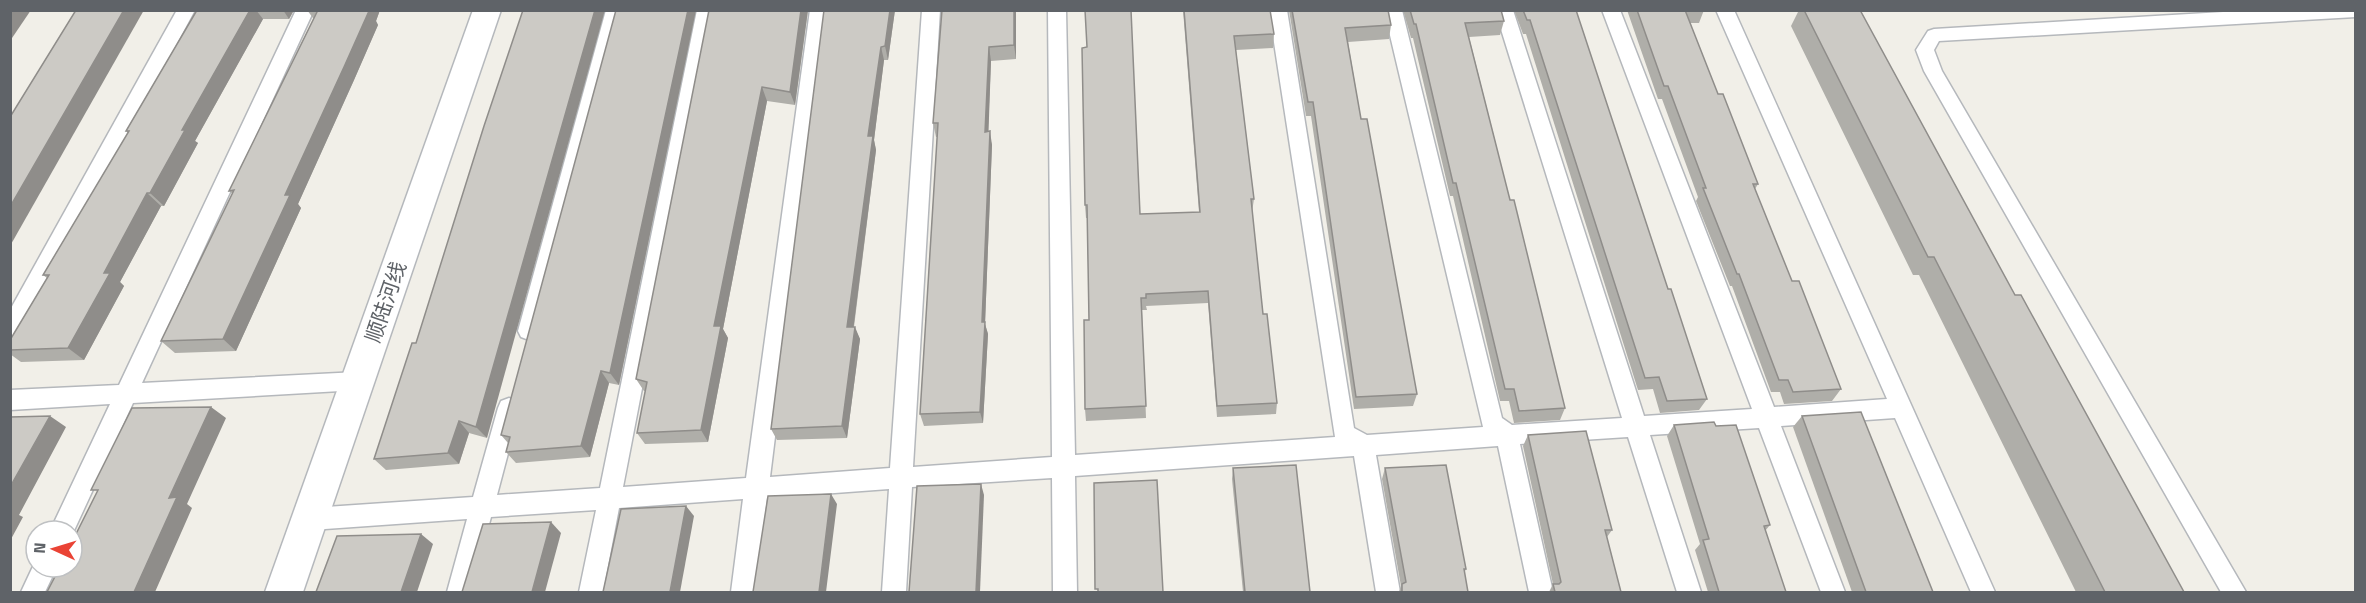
<svg xmlns="http://www.w3.org/2000/svg" width="2366" height="603" font-family="'Titillium Web','Noto Sans SC',sans-serif">
<style>
.lines{fill:none;stroke-linecap:round;stroke-linejoin:round}
.service-casing{stroke:#b5b8bc;stroke-width:3}
.minor-casing{stroke:#b5b8bc;stroke-width:3}
.service{fill:#fff;fill-rule:evenodd}
.minor{fill:#fff;fill-rule:evenodd}
.wall{fill:#afaea9}
.shaded-wall{fill:#8f8d8a}
.building{fill:#cccac5;stroke:#8f8d8a;stroke-width:1.5}
.labels{text-anchor:middle;stroke-width:5;stroke-linejoin:round;paint-order:stroke}
.street-label{font-size:21px;fill:#5f6368;stroke:#fff}
</style>
<rect width="100%" height="100%" fill="#f1efe8"/>
<g class="lines">
<defs>
<g id="service">
<path d="M177 10H195L18 337 10 340V310Z"/>
<path d="M296 10H314L142 383 358 372 366 374 369 381 366 388 358 390 133 403 72 535V531H50L110 404 10 410V390L119 385Z"/>
<path d="M606 10H624L540 331 537 337 529 340 521 337 518 331Z"/>
<path d="M697 10H715L623 487 746 478 810 10H828L770 477 890 468 922 10H940L913 467 1052 457 1048 10H1066L1075 455 1335 437 1269 10H1287L1354 428 1367 435 1483 427 1384 10H1402L1502 418 1512 425 1622 418 1495 10H1513L1644 416 1752 409 1602 10H1620L1774 407 1887 399 1716 10H1734L1995 592H1971L1895 418 1781 426 1845 592H1821L1759 428 1650 435 1701 592H1677L1628 437 1520 444 1553 592H1529L1498 446 1376 455 1400 592H1376L1354 456 1075 476 1077 592H1053L1052 478 912 487 906 592H882L889 489 767 498 755 592H731L743 499 619 508 603 592H579L596 510 491 517 471 592H447L467 519 311 530 303 527 299 519 303 511 311 508 473 497 498 408 501 401 509 398 517 401 520 408 497 495 600 488Z"/>
<path d="M2257 10H2356V17L1939 41 1934 50 1942 71 2246 592H2221L1924 71 1916 50 1928 31 1934 29Z"/>
<path d="M36 560V567H57L45 592H21Z"/>
</g>
<path id="minor" d="M473 10H501L303 592H265Z"/>
</defs>
<use href="#service" class="service-casing"/>
<use href="#minor" class="minor-casing"/>
<use href="#service" class="service"/>
<use href="#minor" class="minor"/>
</g>
<g class="wall">
<path d="M197 10H294L289 19H263L195 141 198 143 164 206H161L120 282 124 286 84 360 21 362 10 354V340L47 278 43 275 128 133 126 131Z"/>
<path d="M307 10H380L376 21 378 25 354 80 298 204 301 208 236 351 175 353 161 341 233 194 229 191 314 18H313Z"/>
<path d="M616 10H696L619 385 609 383 590 457 516 463 506 452 508 443 501 435Z"/>
<path d="M709 10H808L795 105 767 101 723 329 728 338 708 442 645 444 637 433 645 391H644L636 379Z"/>
<path d="M824 10H895L888 60H884L874 140 876 150 854 327 860 339 847 438 777 440 771 429Z"/>
<path d="M1016 10V59L991 61 988 132 992 145 985 324 988 334 983 423 924 426 920 414 937 137H936L933 123Z"/>
<path d="M1183 10H1270L1274 34 1273 48 1236 50 1254 199 1252 212 1263 314 1277 403 1276 414 1217 417 1208 303 1146 306 1147 310H1142L1146 418 1086 421 1085 409 1089 320 1087 218H1086L1085 205 1140 214 1199 212Z"/>
<path d="M1289 10H1388L1391 25 1389 39 1348 42 1361 119 1417 394 1413 406 1354 409 1311 116H1306Z"/>
<path d="M1403 10H1501L1504 21 1500 35 1469 37 1510 200 1565 408 1560 420 1514 423 1509 401H1500L1453 196H1450L1413 38H1411Z"/>
<path d="M1514 10H1576L1668 289 1707 399 1699 410 1660 413 1653 389 1638 390 1526 34H1523Z"/>
<path d="M1627 10H1704L1699 23H1690L1718 94 1758 184 1755 189 1792 281 1841 389 1832 401 1784 404 1780 392H1771L1732 286H1730L1696 201 1698 197 1662 99H1658Z"/>
<path d="M1799 10H1860L2015 295 2184 592H2076L1919 275H1913L1791 26Z"/>
<path d="M416 343 487 438 469 433 459 464 386 470 374 459Z"/>
<path d="M1802 416 1933 592H1852L1793 427Z"/>
<path d="M1674 425 1716 426 1770 525 1765 531 1786 592H1708L1695 550 1700 544 1667 436Z"/>
<path d="M1528 435 1612 530 1607 537 1621 592H1549L1553 584 1523 446Z"/>
<path d="M1233 468 1310 592H1243L1232 479Z"/>
<path d="M1385 468 1466 569 1464 573 1468 592H1399L1401 586 1382 479Z"/>
</g>
<g class="shaded-wall">
<path d="M10 10H31L10 41Z"/>
<path d="M124 10H144L10 246V207Z"/>
<path d="M250 10H256L263 19 195 141 198 143 164 206 150 193 182 130Z"/>
<path d="M283 10H294L289 19Z"/>
<path d="M365 10H380L376 21 378 25 354 80 298 204 301 208 236 351 223 339Z"/>
<path d="M595 10H605L487 438 476 427Z"/>
<path d="M688 10H696L619 385 610 373Z"/>
<path d="M801 10H808L795 105 790 92Z"/>
<path d="M890 10H895L888 60 885 46Z"/>
<path d="M1014 10H1016V59L1014 45Z"/>
<path d="M881 47 884 60 874 140 876 150 852 339 847 327 868 136Z"/>
<path d="M989 47 991 61 988 145 985 132Z"/>
<path d="M762 87 767 101 723 329 728 338 708 442 701 430 714 326Z"/>
<path d="M990 131 992 145 985 324 988 334 983 423 980 412 982 322Z"/>
<path d="M147 193 161 206 120 282 124 286 84 360 68 348 104 273Z"/>
<path d="M855 327 860 339 847 438 842 426Z"/>
<path d="M601 371 609 383 590 457 581 446Z"/>
<path d="M211 407 226 418 187 504 192 508 155 592H134L169 498Z"/>
<path d="M50 416 66 427 19 515 23 517 10 541V487Z"/>
<path d="M459 421 469 433 459 464 448 453Z"/>
<path d="M981 484 984 495 980 592H976Z"/>
<path d="M831 494 837 504 826 592H819Z"/>
<path d="M686 506 694 516 680 592H670Z"/>
<path d="M551 522 561 533 545 592H532Z"/>
<path d="M421 534 433 544 417 592H401Z"/>
</g>
<g class="building">
<path d="M76 10H124L10 207V117Z"/>
<path d="M197 10H250L182 130H185L150 193H147L104 273H110L68 348 10 350V340L49 275H43L129 131H126Z"/>
<path d="M318 10 369 11 344 67 285 195H290L223 339 161 341 234 190 229 191Z"/>
<path d="M523 10H595L476 427 459 421 448 453 374 459 412 343H416L484 126Z"/>
<path d="M616 10H688L610 373 601 371 581 446 506 452 510 437 501 435Z"/>
<path d="M709 10H801L790 92 762 87 714 326H721L701 430 637 433 647 382 636 379Z"/>
<path d="M824 10H890L885 46 881 47 868 136H873L847 327H855L842 426 771 429Z"/>
<path d="M942 10H1014V45L989 47 985 132 990 131 982 322H985L980 412 920 414 938 123H933Z"/>
<path d="M1085 10H1131L1140 214 1200 212 1184 10H1270L1274 34 1234 36 1254 199H1251L1263 314H1267L1277 403 1217 406 1208 291 1146 294V298H1141L1146 406 1085 409 1084 320H1089L1087 205H1085L1082 48 1087 47Z"/>
<path d="M1292 10H1388L1391 25 1345 28 1361 119H1367L1417 394 1356 397 1313 102H1308Z"/>
<path d="M1410 10H1501L1504 21 1465 23 1510 200H1514L1565 408 1519 411 1514 389H1505L1456 183H1453L1416 24H1414Z"/>
<path d="M1523 10H1576L1668 289H1671L1707 399 1667 401 1659 377 1645 378 1530 20H1527Z"/>
<path d="M1637 10H1685L1718 94H1723L1758 184H1753L1792 281H1799L1841 389 1793 392 1788 380H1779L1739 274H1737L1703 188H1706L1668 86H1664Z"/>
<path d="M1804 10H1860L2015 295H2021L2184 592H2105L1934 257H1928Z"/>
<path d="M211 407 169 498 177 497 134 592H47L60 567H72V542L98 490H91L132 408Z"/>
<path d="M1861 412 1933 592H1866L1802 416Z"/>
<path d="M50 416 10 487V417Z"/>
<path d="M1714 422 1716 426 1736 425 1770 525 1764 526 1786 592H1719L1703 540 1709 539 1674 425Z"/>
<path d="M1586 431 1612 530H1605L1621 592H1555L1553 584H1559L1561 582 1528 435Z"/>
<path d="M1296 465 1310 592H1245L1233 468Z"/>
<path d="M1446 465 1466 569H1464L1468 592H1402V584L1406 582 1385 468Z"/>
<path d="M1157 480 1163 592H1098V589H1095L1094 483Z"/>
<path d="M981 484 976 592H909L917 486Z"/>
<path d="M831 494 819 592H753L768 496Z"/>
<path d="M686 506 670 592H603L621 509Z"/>
<path d="M551 522 532 592H462L483 524Z"/>
<path d="M421 534 401 592H316L337 536Z"/>
</g>
<g class="labels">
<g class="street-label">
<text transform="translate(386 302) rotate(-71)" y="7">顺陆河线</text>
</g>
</g>
<rect width="2366" height="603" fill="none" stroke="#5f6368" stroke-width="24"/>
<g transform="translate(54 549) rotate(274)"><circle r="28" fill="#ffffff" stroke="#bfc1c3" stroke-width="1.5"/>
<path d="M0-4.5L10 22L0 15L-10 22Z" fill="#ea4335"/>
<text y="-9" font-size="16" font-weight="bold" text-anchor="middle" fill="#5f6368">N</text>
</g>
</svg>
